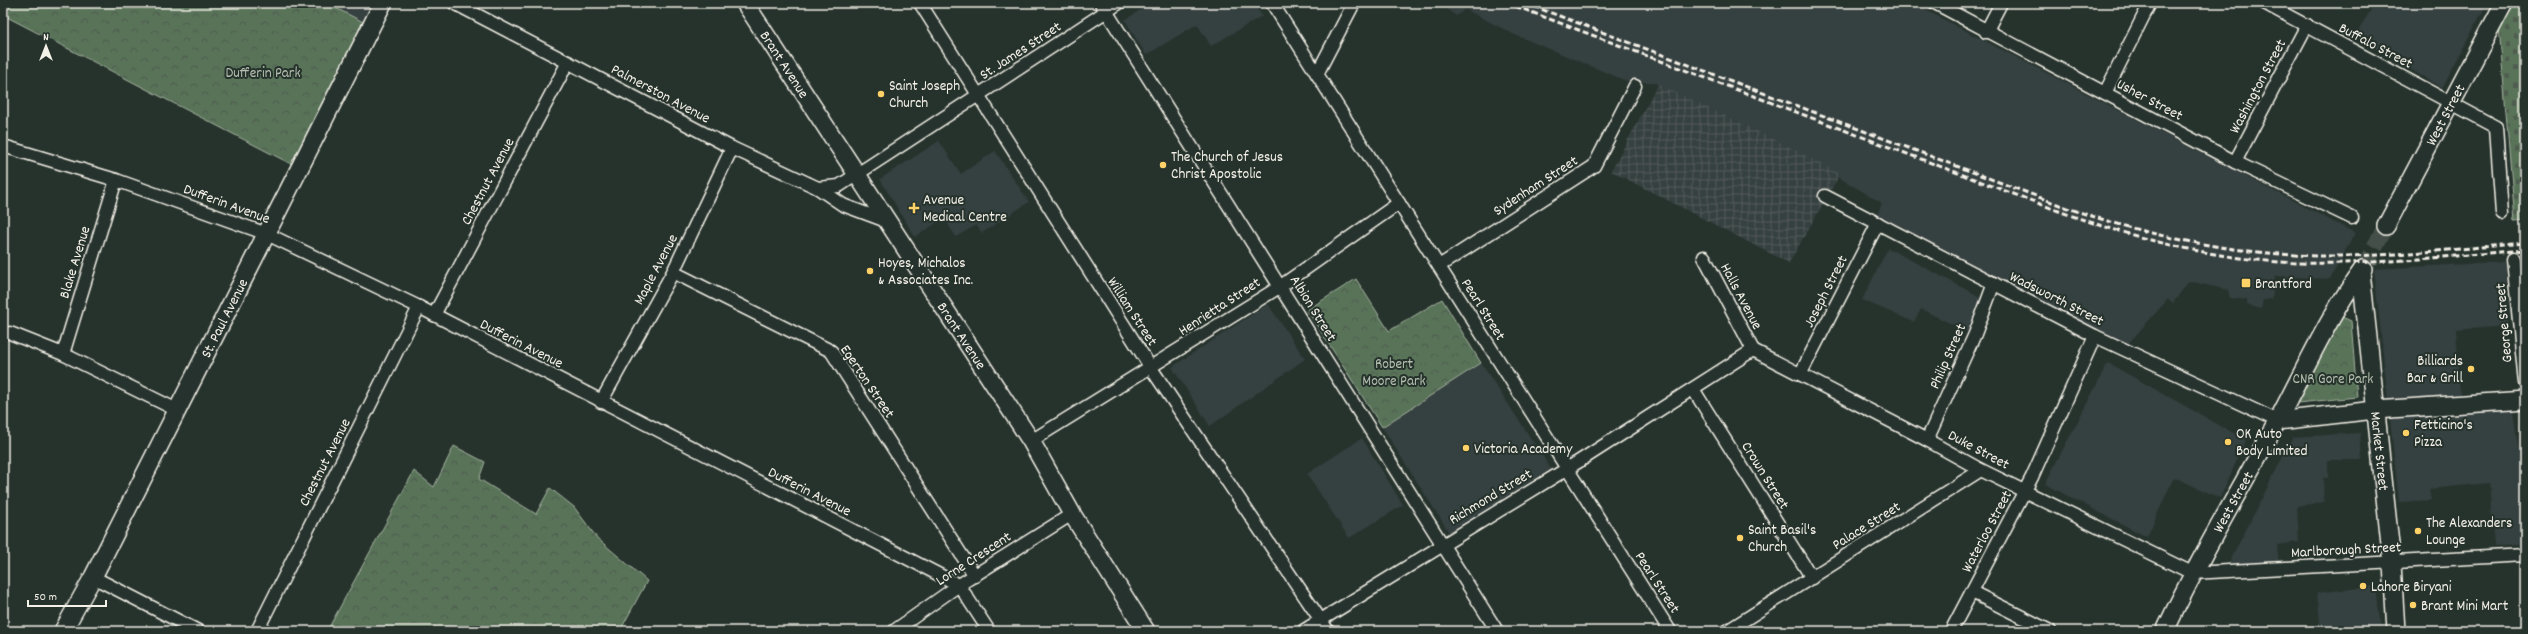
<svg xmlns="http://www.w3.org/2000/svg" width="2528" height="634" font-family="Dekko,sans-serif">
<style>
.built{fill:#364040}
.industrial{fill:url(#industrial-grid)}
.forest{fill:url(#forest-crowns);stroke:#a6b2a0}
.cemetery{fill:url(#cemetery-stones);stroke:#a6b2a0}
.lines{fill:none;stroke-linecap:round;stroke-linejoin:round}
.secondary-tunnel{stroke:#455049;stroke-width:17;stroke-dasharray:17 8;stroke-linecap:butt}
.street-casing{stroke:#f4f1e8;stroke-width:15}
.secondary-casing{stroke:#f4f1e8;stroke-width:20}
.street{stroke:#26332d;stroke-width:12}
.secondary{stroke:#26332d;stroke-width:17}
.rail{stroke:#f4f1e8;stroke-width:3;stroke-dasharray:6 3;stroke-linecap:butt}
.poi-dot{fill:#ffd166;stroke:#26332d;stroke-width:1.5}
.labels{text-anchor:middle;stroke-width:4;stroke-linejoin:round;paint-order:stroke}
.street-label{font-size:15px;fill:#f4f1e8;stroke:#26332d}
.park-label{font-size:15px;fill:#b6bfaf;stroke:#26332d}
.poi-label{font-size:15px;fill:#f4f1e8;stroke:#26332d;text-anchor:start}
</style>
<defs>
<pattern id="industrial-grid" width="8" height="8" patternUnits="userSpaceOnUse"><rect width="8" height="8" fill="#364040"/><path d="M0 4h8M4 0v8" fill="none" stroke="#545c5c"/></pattern>
<pattern id="forest-crowns" width="20" height="18" patternUnits="userSpaceOnUse"><rect width="20" height="18" fill="#587359"/><path d="M2 6a3 3 0 1 1 6 0M12 15a3 3 0 1 1 6 0" fill="none" stroke="#505b4f"/></pattern>
<pattern id="cemetery-stones" width="16" height="16" patternUnits="userSpaceOnUse"><rect width="16" height="16" fill="#587359"/><path d="M2 7V4a2 2 0 0 1 4 0v3zM10 15v-3a2 2 0 0 1 4 0v3z" fill="#505b4f"/></pattern>
</defs>
<rect width="100%" height="100%" fill="#26332d"/>
<filter id="ink" filterUnits="userSpaceOnUse"><feTurbulence type="fractalNoise" baseFrequency=".025" numOctaves="2"/><feDisplacementMap in="SourceGraphic" scale="8" xChannelSelector="R" yChannelSelector="G"/><feConvolveMatrix kernelMatrix="1 2 1 2 8 2 1 2 1" color-interpolation-filters="sRGB"/></filter>
<g filter="url(#ink)">
<g class="built">
<path d="M326 3H379L369 25Z"/>
<path d="M1151 3H1253L1262 16 1211 46 1197 24 1146 55 1125 20Z"/>
<path d="M1439 3H1912L2355 233 2330 279 2275 276 2272 299 2263 300 2261 309 2247 305V300L2230 298 2228 290 2189 281 2173 303 2168 299 2127 345 1877 215 1882 203 1774 139 1653 82H1629L1513 34 1465 9 1456 16Z"/>
<path d="M2375 3H2487L2442 88 2355 36Z"/>
<path d="M939 141 961 174 995 151 1029 202 982 233 976 225 956 237 944 218 915 237 880 179Z"/>
<path d="M1888 248 1986 300 1968 332 1921 309 1914 322 1862 300Z"/>
<path d="M2506 262 2507 326 2456 330 2460 394 2510 391 2525 494V544L2494 547 2489 483 2429 489 2431 500 2399 502 2374 269Z"/>
<path d="M1268 304 1305 359 1210 426 1172 367Z"/>
<path d="M1481 363 1551 469 1449 532 1382 427Z"/>
<path d="M2108 363 2246 440 2220 498 2174 477 2147 537 2045 484Z"/>
<path d="M2360 433 2362 460H2328V478H2323L2324 502 2297 506 2299 542 2277 545 2279 568 2224 573 2293 437Z"/>
<path d="M1362 438 1403 505 1349 538 1307 474Z"/>
<path d="M2376 586 2381 631H2321L2317 593Z"/>
</g>
<path class="industrial" d="M1658 84 1774 139 1840 174 1789 263 1611 171Z"/>
<g class="forest">
<path d="M3 3H326L369 25 291 164 3 15Z"/>
<path d="M1356 279 1389 331 1442 299 1481 363 1382 427 1307 310Z"/>
<path d="M2342 317 2351 321 2357 397 2297 403V399Z"/>
<path d="M454 446 485 462 479 479 536 514 550 488 574 507 597 538 647 581 620 631H327L414 471 434 487Z"/>
</g>
<path class="cemetery" d="M2512 3H2525V220L2515 221 2499 27Z"/>
<g class="lines">
<path class="secondary-tunnel" d="M2363 269 2386 226"/>
<defs>
<g id="street">
<path d="M454 3 732 148 818 188 843 205 886 221"/>
<path d="M920 3 1151 368 1328 631"/>
<path d="M1101 3 1497 631"/>
<path d="M1272 3 1670 631"/>
<path d="M1935 3 2235 162 2352 218"/>
<path d="M2264 3 2496 127 2502 214"/>
<path d="M1986 32 2001 3"/>
<path d="M1317 74 1354 3"/>
<path d="M2105 93 2150 3"/>
<path d="M3 146 116 180 267 234 419 307 959 585 989 631"/>
<path d="M2235 162 2307 25"/>
<path d="M818 188 839 186 1119 3"/>
<path d="M1825 196 2095 336 2278 421"/>
<path d="M1704 257 1753 350"/>
<path d="M2513 259 2525 383"/>
<path d="M1439 266 1594 166 1635 86"/>
<path d="M673 272 831 351 975 576"/>
<path d="M434 315 568 62"/>
<path d="M10 333 63 354 177 410"/>
<path d="M1753 350 1927 440 1981 470 2192 573 2525 555"/>
<path d="M63 354 116 180"/>
<path d="M1801 373 1878 223"/>
<path d="M1693 389 1812 578"/>
<path d="M601 402 673 272 732 148"/>
<path d="M1927 440 1975 334 1994 283"/>
<path d="M1031 441 1281 286 1399 203"/>
<path d="M93 577 198 631"/>
<path d="M1972 592 2050 631"/>
<path d="M257 631 419 307"/>
<path d="M894 631 959 585 1072 514"/>
<path d="M1303 631 1578 462 1753 350"/>
<path d="M1727 631 1981 470"/>
<path d="M1951 631 2032 477 2095 336"/>
</g>
<g id="secondary">
<path id="s1" d="M745 3 1031 441 1072 514 1146 631"/>
<path id="s2" d="M2386 226 2504 3"/>
<path id="s3" d="M2361 272 2392 563 2396 631"/>
<path d="M2278 421 2375 410 2525 400"/>
<path id="s4" d="M63 631 93 577 383 3"/>
<path id="s5" d="M2165 631C2199 558 2240 490 2278 420 2305 369 2329 315 2363 269"/>
</g>
</defs>
<use href="#street" class="street-casing"/>
<use href="#secondary" class="secondary-casing"/>
<use href="#street" class="street"/>
<use href="#secondary" class="secondary"/>
<g class="rail">
<path d="M1507 3 2064 213C2140 240 2218 260 2299 263 2374 265 2450 256 2525 250"/>
<path d="M1525 3 2065 207C2147 236 2232 254 2320 256 2388 257 2457 249 2525 243"/>
</g>
</g>
</g>
<g class="poi-dot">
<circle cx="881" cy="94" r="4"/>
<circle cx="1163" cy="165" r="4"/>
<path d="M912 202h4v4h4v4h-4v4h-4v-4h-4v-4h4z"/>
<circle cx="870" cy="271" r="4"/>
<rect x="2241" y="278" width="10" height="10" rx="2"/>
<circle cx="2471" cy="369" r="4"/>
<circle cx="2406" cy="433" r="4"/>
<circle cx="2228" cy="442" r="4"/>
<circle cx="1466" cy="448" r="4"/>
<circle cx="2418" cy="531" r="4"/>
<circle cx="1740" cy="538" r="4"/>
<circle cx="2363" cy="586" r="4"/>
<circle cx="2413" cy="605" r="4"/>
</g>
<g class="labels">
<g class="street-label">
<text transform="translate(2376 45) rotate(28)" y="5">Buffalo Street</text>
<text transform="translate(1020 50) rotate(-33)" y="5">St. James Street</text>
<text dy="5" stroke="none"><textPath href="#s1" startOffset="73">Brant Avenue</textPath></text>
<text transform="translate(2257 86) rotate(-62)" y="5">Washington Street</text>
<text transform="translate(661 93) rotate(28)" y="5">Palmerston Avenue</text>
<text transform="translate(2150 99) rotate(28)" y="5">Usher Street</text>
<text dy="5" stroke="none"><textPath href="#s2" startOffset="126">West Street</textPath></text>
<text transform="translate(487 181) rotate(-62)" y="5">Chestnut Avenue</text>
<text transform="translate(1535 185) rotate(-33)" y="5">Sydenham Street</text>
<text transform="translate(227 203) rotate(20)" y="5">Dufferin Avenue</text>
<text transform="translate(74 262) rotate(-73)" y="5">Blake Avenue</text>
<text transform="translate(655 269) rotate(-62)" y="5">Maple Avenue</text>
<text transform="translate(1825 291) rotate(-63)" y="5">Joseph Street</text>
<text transform="translate(1742 296) rotate(62)" y="5">Halls Avenue</text>
<text transform="translate(2057 298) rotate(27)" y="5">Wadsworth Street</text>
<text transform="translate(1219 306) rotate(-33)" y="5">Henrietta Street</text>
<text transform="translate(1314 308) rotate(58)" y="5">Albion Street</text>
<text transform="translate(1484 309) rotate(58)" y="5">Pearl Street</text>
<text transform="translate(1133 311) rotate(57)" y="5">William Street</text>
<text dy="5" stroke="none"><textPath href="#s4" startOffset="352">St. Paul Avenue</textPath></text>
<text transform="translate(2503 323) rotate(-95)" y="5">George Street</text>
<text dy="5" stroke="none"><textPath href="#s1" startOffset="397">Brant Avenue</textPath></text>
<text transform="translate(522 343) rotate(27)" y="5">Dufferin Avenue</text>
<text transform="translate(1947 356) rotate(-66)" y="5">Philip Street</text>
<text transform="translate(868 381) rotate(56)" y="5">Egerton Street</text>
<text transform="translate(1979 449) rotate(28)" y="5">Duke Street</text>
<text dy="5" stroke="none"><textPath href="#s3" startOffset="180">Market Street</textPath></text>
<text transform="translate(324 462) rotate(-63)" y="5">Chestnut Avenue</text>
<text transform="translate(1766 475) rotate(58)" y="5">Crown Street</text>
<text transform="translate(810 491) rotate(27)" y="5">Dufferin Avenue</text>
<text transform="translate(1490 496) rotate(-31)" y="5">Richmond Street</text>
<text dy="5" stroke="none"><textPath href="#s5" startOffset="146">West Street</textPath></text>
<text transform="translate(1866 525) rotate(-32)" y="5">Palace Street</text>
<text transform="translate(1986 531) rotate(-62)" y="5">Waterloo Street</text>
<text transform="translate(2346 549) rotate(-3)" y="5">Marlborough Street</text>
<text transform="translate(973 558) rotate(-33)" y="5">Lorne Crescent</text>
<text transform="translate(1658 582) rotate(57)" y="5">Pearl Street</text>
</g>
<g class="park-label">
<text x="263" y="77">Dufferin Park</text>
<text x="1394" y="368">Robert<tspan x="1394" dy="17">Moore Park</tspan></text>
<text x="2333" y="383">CNR Gore Park</text>
</g>
<g class="poi-label">
<text x="889" y="90">Saint Joseph<tspan x="889" dy="17">Church</tspan></text>
<text x="1171" y="161">The Church of Jesus<tspan x="1171" dy="17">Christ Apostolic</tspan></text>
<text x="923" y="204">Avenue<tspan x="923" dy="17">Medical Centre</tspan></text>
<text x="878" y="267">Hoyes, Michalos<tspan x="878" dy="17">&amp; Associates Inc.</tspan></text>
<text x="2255" y="288">Brantford</text>
<text x="2463" y="365" text-anchor="end">Billiards<tspan x="2463" dy="17">Bar &amp; Grill</tspan></text>
<text x="2414" y="429">Fetticino's<tspan x="2414" dy="17">Pizza</tspan></text>
<text x="2236" y="438">OK Auto<tspan x="2236" dy="17">Body Limited</tspan></text>
<text x="1474" y="453">Victoria Academy</text>
<text x="2426" y="527">The Alexanders<tspan x="2426" dy="17">Lounge</tspan></text>
<text x="1748" y="534">Saint Basil's<tspan x="1748" dy="17">Church</tspan></text>
<text x="2371" y="591">Lahore Biryani</text>
<text x="2421" y="610">Brant Mini Mart</text>
</g>
</g>
<rect width="2528" height="634" fill="none" stroke="#26332d" stroke-width="16"/>
<rect x="8" y="8" width="2512" height="618" fill="none" stroke="#f4f1e8" stroke-width="1.5" filter="url(#ink)"/>
<g transform="translate(46 46)" stroke="#26332d" stroke-width="3" paint-order="stroke">
<path d="M0-3L7 15L0 10L-7 15Z" fill="#f4f1e8"/>
<text y="-6" font-size="11" font-weight="bold" text-anchor="middle" fill="#f4f1e8">N</text>
</g>
<path d="M28 600v6h78v-6" fill="none" stroke="#f4f1e8" stroke-width="2"/>
<text x="34" y="600" font-size="12" fill="#f4f1e8" stroke="#26332d" stroke-width="3" paint-order="stroke">50 m</text>
</svg>
